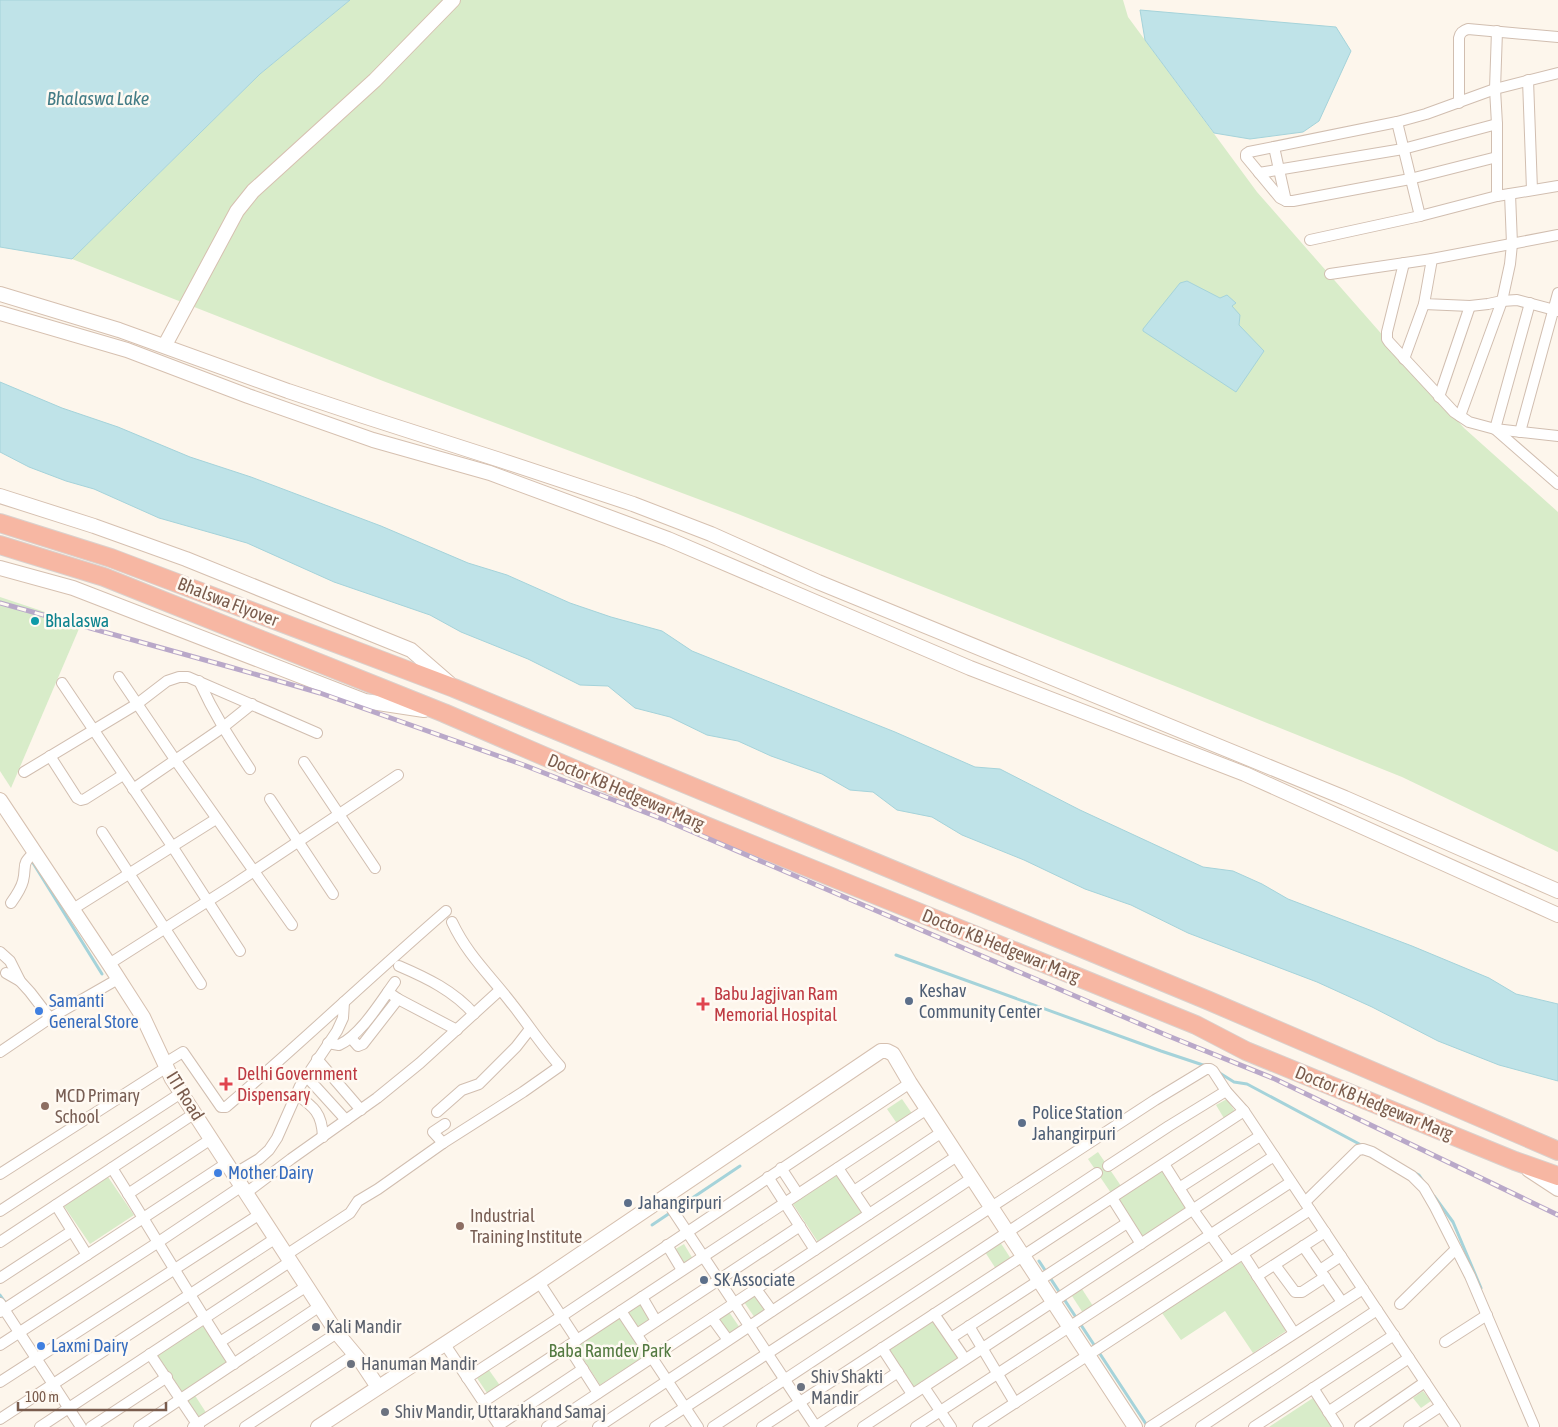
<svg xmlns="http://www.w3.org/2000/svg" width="1558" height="1427" font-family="'Asap Condensed',sans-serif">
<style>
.green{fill:#d8ecc9}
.water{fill:#bfe3e8;stroke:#a5d3da}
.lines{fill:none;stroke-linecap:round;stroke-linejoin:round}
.stream{stroke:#a5d3da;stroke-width:3}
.street-casing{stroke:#d1beb0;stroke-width:12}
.secondary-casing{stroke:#d6c0b0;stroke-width:16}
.highway-casing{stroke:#dad1cd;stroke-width:20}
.street{stroke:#fff;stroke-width:10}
.secondary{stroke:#fff;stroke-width:14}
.highway{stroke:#f7b7a3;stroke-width:18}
.rail-casing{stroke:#b9a8c9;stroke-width:5}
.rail{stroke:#fffaf3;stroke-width:3;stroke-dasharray:9;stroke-linecap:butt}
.culture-dot{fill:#0f9aa8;stroke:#fffaf3;stroke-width:2}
.service-dot{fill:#5c6f8a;stroke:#fffaf3;stroke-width:2}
.health-dot{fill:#e0444e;stroke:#fffaf3;stroke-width:2}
.shop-dot{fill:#3f7fe0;stroke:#fffaf3;stroke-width:2}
.education-dot{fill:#8d6e63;stroke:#fffaf3;stroke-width:2}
.worship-dot{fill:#6b7280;stroke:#fffaf3;stroke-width:2}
.labels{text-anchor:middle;stroke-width:5;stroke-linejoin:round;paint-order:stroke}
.street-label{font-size:18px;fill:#7a5c4d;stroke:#fffaf3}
.culture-label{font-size:18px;fill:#0d838f;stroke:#fffaf3;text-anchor:start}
.service-label{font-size:18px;fill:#4e5e75;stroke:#fffaf3;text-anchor:start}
.health-label{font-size:18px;fill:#be3a42;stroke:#fffaf3;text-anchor:start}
.shop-label{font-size:18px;fill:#366cbe;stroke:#fffaf3;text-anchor:start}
.education-label{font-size:18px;fill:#785e54;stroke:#fffaf3;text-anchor:start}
.worship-label{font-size:18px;fill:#5b616d;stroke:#fffaf3;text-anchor:start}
.park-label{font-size:18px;fill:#537a41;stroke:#fffaf3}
.water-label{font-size:19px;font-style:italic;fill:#437c86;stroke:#fffaf3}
</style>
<rect width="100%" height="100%" fill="#fdf6ec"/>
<g class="green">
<path d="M350 0H1123L1128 17 1257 192 1464 428 1558 512V852L1402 777 1180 688 738 514 383 381 72 259 260 74Z"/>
<path d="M0 597 81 624 11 788 0 771Z"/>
<path d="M902 1099 913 1115 898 1125 887 1109Z"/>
<path d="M1227 1099 1236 1113 1225 1120 1216 1105Z"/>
<path d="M1098 1152 1121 1186 1111 1193 1088 1159Z"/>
<path d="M1162 1170 1188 1209 1144 1238 1118 1199Z"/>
<path d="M837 1175 862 1213 818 1242 793 1204Z"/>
<path d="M108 1177 134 1215 90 1244 64 1206Z"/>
<path d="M1000 1242 1011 1259 996 1269 985 1252Z"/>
<path d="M684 1244 693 1259 683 1265 674 1250Z"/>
<path d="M1241 1262 1286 1331 1253 1353 1225 1311 1181 1340 1162 1313Z"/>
<path d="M1082 1289 1093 1306 1083 1313 1072 1296Z"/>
<path d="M756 1293 768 1309 755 1318 744 1302Z"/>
<path d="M641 1304 652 1320 638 1328 628 1312Z"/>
<path d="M729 1312 740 1328 728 1337 716 1321Z"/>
<path d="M619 1317 645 1356 600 1385 575 1346Z"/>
<path d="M933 1321 959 1359 914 1389 889 1350Z"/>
<path d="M203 1324 229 1362 182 1394 156 1355Z"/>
<path d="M489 1370 501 1387 489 1396 477 1378Z"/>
<path d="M1423 1391 1431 1401 1421 1408 1413 1398Z"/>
<path d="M194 1394 207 1414 197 1421 184 1400Z"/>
<path d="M1313 1398 1332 1427H1269Z"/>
</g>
<g class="water">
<path d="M0 0H350L260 74 72 259 0 247Z"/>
<path d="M1140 10 1336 27 1351 51 1319 121 1303 132 1250 139 1214 133 1145 40Z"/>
<path d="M1187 281 1220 298 1227 295 1236 303 1232 306 1240 315 1239 325 1264 351 1236 392 1143 331V329L1180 283Z"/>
<path d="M0 382 62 408 118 427 190 457 251 477 381 526 468 563 507 575 570 603 611 617 662 631 692 651 895 732 975 767 1000 769 1080 810 1203 867 1233 871 1262 884 1288 899 1412 946 1489 978 1516 994 1558 1004V1081L1499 1065 1438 1041 1372 1007 1317 982 1188 933 1131 905 1085 889 1024 860 962 835 932 817 897 810 873 792 850 790 822 774 771 756 738 741 707 735 670 717 635 708 608 686 580 685 528 659 461 632 430 615 334 582 247 543 159 518 94 489 66 481 29 467 0 452Z"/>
</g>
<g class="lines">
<g class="stream">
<path d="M30 858 102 974"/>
<path d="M896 955 1161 1051 1206 1066"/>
<path d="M1218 1072 1234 1082 1247 1084 1363 1146"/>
<path d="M1413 1172 1419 1175 1423 1181"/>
<path d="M1434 1196 1453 1222 1481 1288"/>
<path d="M652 1225 740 1166"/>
<path d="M1039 1261 1148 1427"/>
<path d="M0 1295 5 1302"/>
</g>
<defs>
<g id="street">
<path d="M1558 73 1495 89 1426 114 1397 122 1420 216 1497 196 1558 186"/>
<path d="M1528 80 1532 190"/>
<path d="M1459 103V38C1460 33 1462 31 1468 29L1558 37"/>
<path d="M1397 122 1249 152 1246 154V157L1280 198 1286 201H1293L1410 179 1497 157"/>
<path d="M1274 147 1286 201"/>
<path d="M1259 173 1403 149 1497 124"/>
<path d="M1497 196V124L1495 89 1497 31"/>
<path d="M1310 240 1420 216"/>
<path d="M1432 259 1424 304 1470 306 1488 304 1502 301 1517 300 1558 311"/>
<path d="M1404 263 1387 332V339L1389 342 1454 412 1469 422 1495 429 1558 436"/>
<path d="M1330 274 1432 259 1558 235"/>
<path d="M1530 303 1495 429 1558 484"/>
<path d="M1404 359 1424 304"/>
<path d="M1439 397 1470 306"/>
<path d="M1460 416 1502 301 1510 264 1512 244 1510 194"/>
<path d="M1520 432 1558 293"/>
<path d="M119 677 176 761 292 925"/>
<path d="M199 681C214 714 230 739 250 769"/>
<path d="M62 683 172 846 240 951"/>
<path d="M50 756 77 798 81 800 85 799 123 775"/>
<path d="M304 762 375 868"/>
<path d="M24 772 137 704 167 681 179 677H188L317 733"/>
<path d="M133 789 222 728 252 704"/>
<path d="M270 799 333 894"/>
<path d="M102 832 201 984"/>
<path d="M11 903C16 896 21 889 23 881 27 865 20 865 35 852"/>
<path d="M73 909 216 819"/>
<path d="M0 952 10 961 20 981 30 992 50 1018"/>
<path d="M109 964 230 887 398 775"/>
<path d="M399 966C427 978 454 991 474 1014"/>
<path d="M6 973 20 981"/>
<path d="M388 992 398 999 457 1030"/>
<path d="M351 1038 358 1046 363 1044 398 999"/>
<path d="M328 1043 339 1045C361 1035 381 1001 395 982"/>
<path d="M0 1052 50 1018 118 979"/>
<path d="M317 1059 361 1110"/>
<path d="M165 1063 183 1052 221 1107H226C301 1043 372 975 446 911"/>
<path d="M306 1076 346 1120"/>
<path d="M296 1094C314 1107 322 1113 323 1137"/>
<path d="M437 1112 462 1090 479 1084 516 1047 530 1029"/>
<path d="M443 1143 433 1132 445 1124"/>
<path d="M1164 1164 1193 1210 1230 1262"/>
<path d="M1108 1166 1169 1126 1226 1091"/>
<path d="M112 1168C153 1233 192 1300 234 1364"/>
<path d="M781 1168 798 1194"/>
<path d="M838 1168 869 1214"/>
<path d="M0 1174 167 1067"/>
<path d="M234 1174 259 1159 269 1150 277 1138 300 1086 337 1031 343 1018 344 1002"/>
<path d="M768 1177 815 1250"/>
<path d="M1179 1188 1260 1136"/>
<path d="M854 1191 942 1132"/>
<path d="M246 1193 291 1159 377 1098 420 1063 500 990"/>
<path d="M128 1194 211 1139"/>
<path d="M664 1197 816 1427"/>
<path d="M1112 1198 1141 1244"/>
<path d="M1305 1202 1358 1150 1363 1149 1372 1152 1412 1176 1424 1188 1435 1207 1470 1276 1534 1426"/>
<path d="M56 1205 87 1255"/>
<path d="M0 1211 181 1093"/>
<path d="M0 1242 195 1113"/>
<path d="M667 1245 682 1270"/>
<path d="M1303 1246 1342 1302"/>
<path d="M1243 1254 1294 1333"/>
<path d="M286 1255 350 1213 358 1201 378 1189 443 1143 523 1092 560 1066C542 1046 528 1024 512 1004 490 975 468 956 452 922"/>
<path d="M1275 1265 1295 1292H1302L1325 1277"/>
<path d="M1320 1270 1341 1256"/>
<path d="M1257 1276 1325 1232"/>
<path d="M0 1278 72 1231"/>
<path d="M539 1282 577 1340"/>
<path d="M756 1289 772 1311"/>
<path d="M642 1297 656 1321"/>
<path d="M0 1303 81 1427"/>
<path d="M1400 1304 1456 1249"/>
<path d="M621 1311 698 1427"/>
<path d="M0 1312 227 1163"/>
<path d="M934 1314 965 1359"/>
<path d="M712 1318 728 1340"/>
<path d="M969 1326 1015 1403"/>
<path d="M637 1334 800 1226"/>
<path d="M951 1338 1127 1223"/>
<path d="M220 1342 307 1286"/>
<path d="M1445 1342 1487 1315"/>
<path d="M444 1343 500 1427"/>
<path d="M0 1345 157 1243 242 1186"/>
<path d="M568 1346 598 1393"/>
<path d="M882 1348 912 1394"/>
<path d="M150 1354 199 1427"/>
<path d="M467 1378 562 1316 910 1083"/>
<path d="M0 1382 260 1214"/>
<path d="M924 1387 951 1427"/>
<path d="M1313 1388 1338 1427"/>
<path d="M483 1402 927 1109"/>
<path d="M1328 1412 1409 1358"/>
<path d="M0 1419 276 1238"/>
<path d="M499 1425 583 1369"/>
<path d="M40 1427 291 1261"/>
<path d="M91 1427 167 1377"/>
<path d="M139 1427 320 1306"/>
<path d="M193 1427 337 1333"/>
<path d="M245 1427 354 1355"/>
<path d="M547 1427 957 1156"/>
<path d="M598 1427 972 1178"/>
<path d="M655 1427 1155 1100 1206 1069H1210L1213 1071 1226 1091 1244 1111 1455 1427"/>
<path d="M713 1427 1097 1173"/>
<path d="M762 1427 1244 1111"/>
<path d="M815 1427 898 1372"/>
<path d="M863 1427 1274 1156"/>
<path d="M916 1427 1291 1182"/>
<path d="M978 1427 1310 1210"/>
<path d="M1150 1427 1363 1289"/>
<path d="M1201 1427 1377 1310"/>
<path d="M1254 1427 1394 1335"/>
<path d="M1360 1427 1425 1382"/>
<path d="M1409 1427 1441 1406"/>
</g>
<g id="secondary">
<path d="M0 294 119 330 288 391 360 415 500 460 633 504 711 534 818 582 1345 798 1558 891"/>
<path d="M0 313 127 350 248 396 373 440 490 473 668 539 970 668 1245 774 1558 915"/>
<path d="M165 345 237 211 253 191 375 80 453 0"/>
<path d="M0 496 94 526 186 559 411 650 449 683"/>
<path d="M0 568 73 588 365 701 424 710"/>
<path d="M0 800 109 964 143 1017 172 1079 337 1333 362 1363 378 1387"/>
<path d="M1529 1170 1558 1189"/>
<path d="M318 1427 539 1282 881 1051H887L893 1054 910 1083 1135 1427"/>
</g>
<g id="highway">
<path d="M0 523 111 558 454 688 1207 1000 1558 1151"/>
<path d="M0 545 104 577 444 713 701 824 1196 1025 1246 1051 1515 1161 1558 1176"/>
</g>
</defs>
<use href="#street" class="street-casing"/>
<use href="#secondary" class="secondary-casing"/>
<use href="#highway" class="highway-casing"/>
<use href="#street" class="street"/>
<use href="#secondary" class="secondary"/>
<use href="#highway" class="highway"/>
<defs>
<path id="rail" d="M0 603 230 667 320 693 521 764 665 820 1166 1035 1275 1079 1558 1215"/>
</defs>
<use href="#rail" class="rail-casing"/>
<use href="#rail" class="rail"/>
</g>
<circle class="culture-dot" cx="35" cy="621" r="5"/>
<g class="service-dot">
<circle cx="909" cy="1001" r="5"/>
<circle cx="1022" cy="1123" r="5"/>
<circle cx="628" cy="1203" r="5"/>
<circle cx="704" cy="1280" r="5"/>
</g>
<g class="health-dot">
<path d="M700.5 996.5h5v5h5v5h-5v5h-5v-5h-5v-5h5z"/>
<path d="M223.5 1076.5h5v5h5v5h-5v5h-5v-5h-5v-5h5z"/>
</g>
<g class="shop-dot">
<circle cx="39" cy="1011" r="5"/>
<circle cx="218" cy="1173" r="5"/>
<circle cx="41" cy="1346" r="5"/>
</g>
<g class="education-dot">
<circle cx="45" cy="1106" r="5"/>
<circle cx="460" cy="1226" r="5"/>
</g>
<g class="worship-dot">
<circle cx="316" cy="1327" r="5"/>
<circle cx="351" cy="1364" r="5"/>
<circle cx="801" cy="1387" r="5"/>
<circle cx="385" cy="1412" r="5"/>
</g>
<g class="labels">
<g class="street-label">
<text transform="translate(228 602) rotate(21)" y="6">Bhalswa Flyover</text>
<text transform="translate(626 792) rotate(23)" y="6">Doctor KB Hedgewar Marg</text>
<text transform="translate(1001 946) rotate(22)" y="6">Doctor KB Hedgewar Marg</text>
<text transform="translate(185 1096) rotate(58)" y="6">ITI Road</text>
<text transform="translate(1374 1103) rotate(22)" y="6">Doctor KB Hedgewar Marg</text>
</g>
<g class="culture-label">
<text x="45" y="627">Bhalaswa</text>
</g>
<g class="service-label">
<text x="919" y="997">Keshav<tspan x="919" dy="21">Community Center</tspan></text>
<text x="1032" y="1119">Police Station<tspan x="1032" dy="21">Jahangirpuri</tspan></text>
<text x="638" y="1209">Jahangirpuri</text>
<text x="714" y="1286">SK Associate</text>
</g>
<g class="health-label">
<text x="714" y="1000">Babu Jagjivan Ram<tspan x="714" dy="21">Memorial Hospital</tspan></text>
<text x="237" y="1080">Delhi Government<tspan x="237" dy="21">Dispensary</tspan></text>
</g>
<g class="shop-label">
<text x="49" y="1007">Samanti<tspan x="49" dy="21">General Store</tspan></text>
<text x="228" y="1179">Mother Dairy</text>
<text x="51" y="1352">Laxmi Dairy</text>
</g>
<g class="education-label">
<text x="55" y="1102">MCD Primary<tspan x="55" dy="21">School</tspan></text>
<text x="470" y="1222">Industrial<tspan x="470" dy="21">Training Institute</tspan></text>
</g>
<g class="worship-label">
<text x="326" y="1333">Kali Mandir</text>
<text x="361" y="1370">Hanuman Mandir</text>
<text x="811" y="1383">Shiv Shakti<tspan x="811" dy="21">Mandir</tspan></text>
<text x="395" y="1418">Shiv Mandir, Uttarakhand Samaj</text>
</g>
<g class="park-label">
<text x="610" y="1357">Baba Ramdev Park</text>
</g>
<g class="water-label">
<text x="98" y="105">Bhalaswa Lake</text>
</g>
</g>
<path d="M18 1402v8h148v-8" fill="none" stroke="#7a5c4d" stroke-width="2.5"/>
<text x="25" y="1402" font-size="15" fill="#7a5c4d" stroke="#fffaf3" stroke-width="4" paint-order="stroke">100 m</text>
</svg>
